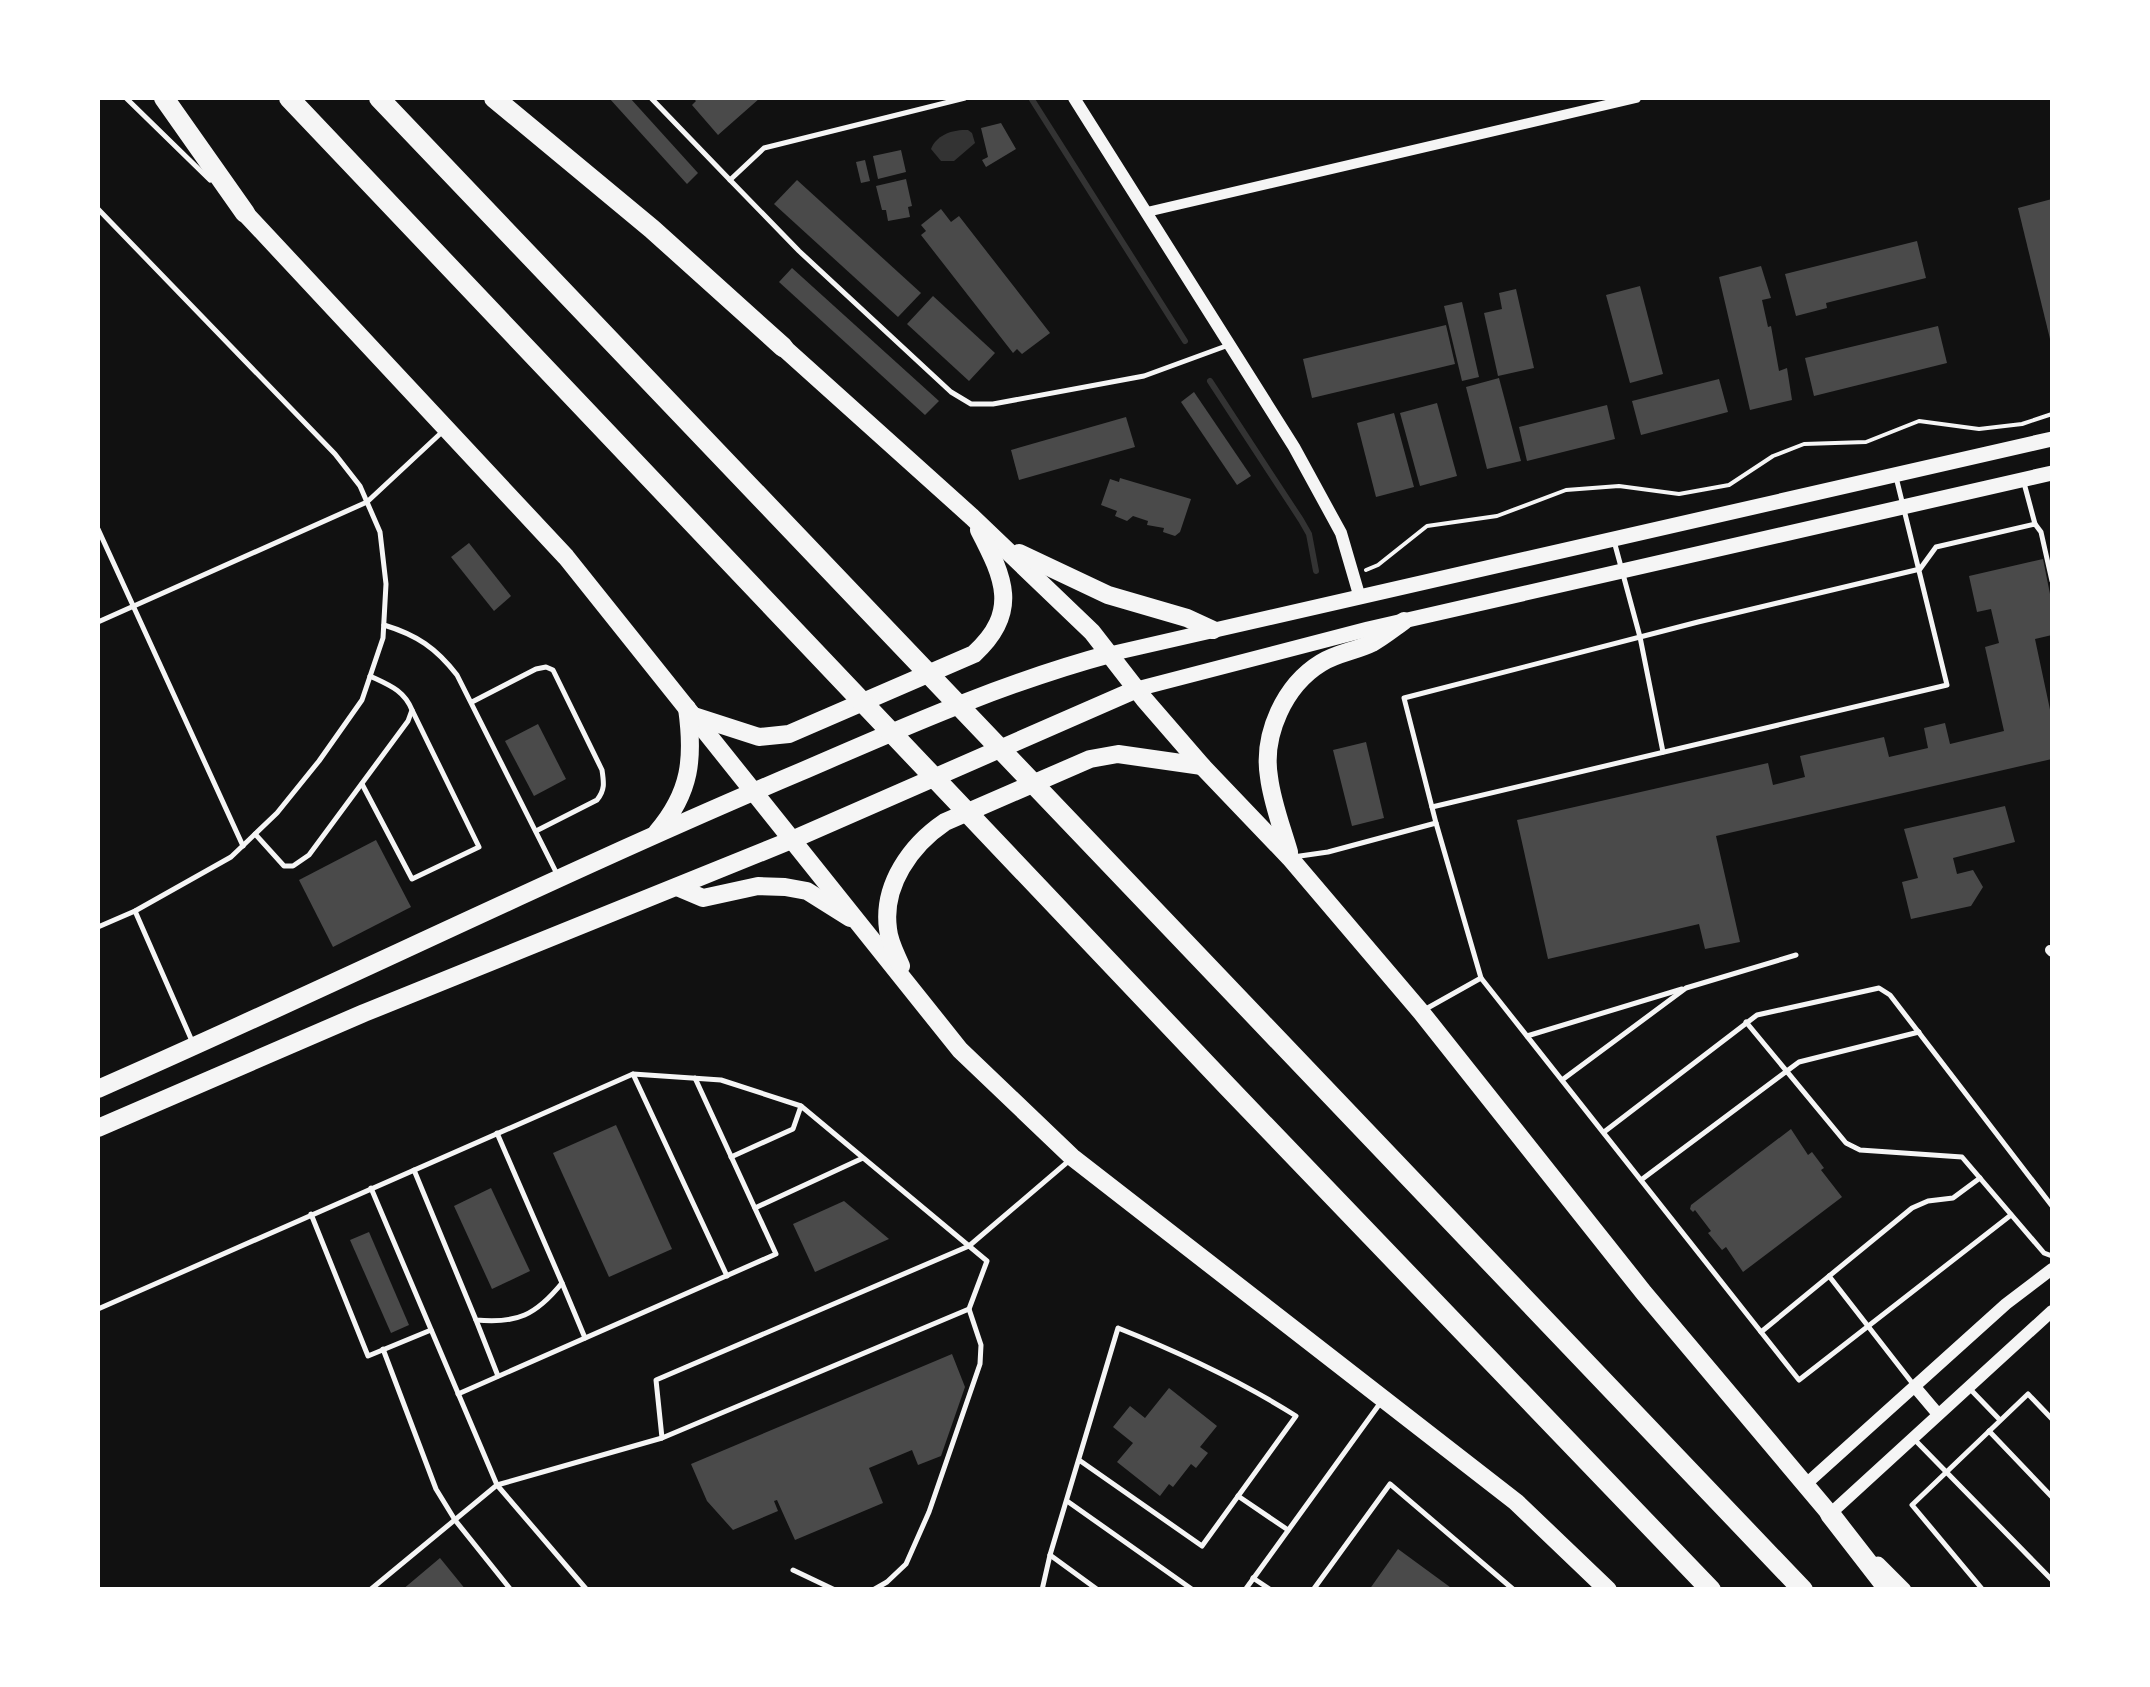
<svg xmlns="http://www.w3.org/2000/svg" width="2150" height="1687" font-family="'Noto Sans',sans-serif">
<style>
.water{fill:#333}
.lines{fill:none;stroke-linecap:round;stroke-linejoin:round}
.stream{stroke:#333;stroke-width:6}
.building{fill:#4a4a4a}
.path{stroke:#f5f5f5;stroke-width:4}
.service{stroke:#f5f5f5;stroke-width:5}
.minor{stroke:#f5f5f5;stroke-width:10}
.tertiary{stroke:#f5f5f5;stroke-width:12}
.secondary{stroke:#f5f5f5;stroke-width:15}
.primary{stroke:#f5f5f5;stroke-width:18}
.motorway{stroke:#f5f5f5;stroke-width:20}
</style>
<rect width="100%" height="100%" fill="#111"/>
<path class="water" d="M968 130 972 133 975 143 954 161H941L931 149C936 135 953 129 968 130Z"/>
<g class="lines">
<g class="stream">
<path d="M1031 98 1185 341"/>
<path d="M1210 381 1301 520 1309 534 1316 571"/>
</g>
</g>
<g class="building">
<path d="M609 98H630L698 173 687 184Z"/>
<path d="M693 98H760L718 135 692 105 696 101Z"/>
<path d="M1001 123 1016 149 986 167 982 160 988 157 981 128Z"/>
<path d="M901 150 906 172 878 179 873 156Z"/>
<path d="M865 160 870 181 861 183 856 162Z"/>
<path d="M906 179 912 206 908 207 910 217 888 221 886 210H882L876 186Z"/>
<path d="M797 180 921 293 898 317 774 204Z"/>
<path d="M2052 199V343H2051L2018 208Z"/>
<path d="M941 209 951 222 959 216 1050 333 1022 354 1017 349 1013 353 921 235 926 231 921 225Z"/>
<path d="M1917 241 1926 278 1826 303 1827 308 1796 316 1785 274Z"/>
<path d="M1761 266 1771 298 1762 300 1768 327 1771 326 1779 371 1787 368 1792 400 1750 410 1719 277Z"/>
<path d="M792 268 939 401 925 415 779 282Z"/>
<path d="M1640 286 1663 374 1630 383 1606 295Z"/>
<path d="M1516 289 1534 368 1498 376 1484 313 1502 309 1499 293Z"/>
<path d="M933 296 995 353 969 381 907 324Z"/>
<path d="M1462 302 1479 377 1462 381 1444 306Z"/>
<path d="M1446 325 1455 364 1312 398 1303 359Z"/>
<path d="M1938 326 1947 363 1814 396 1805 358Z"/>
<path d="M1499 378 1521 461 1487 469 1466 387Z"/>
<path d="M1719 379 1728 412 1641 435 1632 401Z"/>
<path d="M1194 392 1251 476 1237 485 1181 402Z"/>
<path d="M1437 403 1457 476 1420 486 1400 413Z"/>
<path d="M1607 405 1615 439 1527 461 1519 427Z"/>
<path d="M1394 413 1414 487 1376 497 1357 423Z"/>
<path d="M1126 417 1135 447 1019 480 1011 450Z"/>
<path d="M1120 478 1191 499 1180 532 1175 536 1163 532 1164 528 1147 525 1148 521 1133 516 1127 521 1115 516 1117 511 1101 505 1110 479 1119 482Z"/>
<path d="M469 543 511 596 494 611 451 557Z"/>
<path d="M2043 559 2052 604V635L2035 639 2052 719V759L1716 836 1740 942 1705 949 1699 924 1548 959 1517 820 1768 763 1773 785 1805 777 1800 756 1884 737 1889 757 1928 748 1924 728 1945 723 1950 744 2004 731 1985 647 1999 643 1991 609 1977 612 1969 576Z"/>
<path d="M538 724 566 779 534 796 505 741Z"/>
<path d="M1366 742 1384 818 1352 826 1333 750Z"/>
<path d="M2005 806 2015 842 1953 858 1957 874 1973 870 1983 887 1971 906 1911 919 1902 882 1918 878 1904 829Z"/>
<path d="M376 840 411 907 333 947 299 880Z"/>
<path d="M616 1125 672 1249 609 1277 553 1153Z"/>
<path d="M1791 1129 1808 1155 1812 1152 1824 1168 1821 1170 1842 1197 1743 1272 1726 1247 1722 1250 1708 1233 1711 1231 1695 1210 1693 1212 1690 1209 1691 1205Z"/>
<path d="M491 1188 530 1271 492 1289 454 1206Z"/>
<path d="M844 1201 889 1239 815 1272 793 1224Z"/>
<path d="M369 1232 409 1325 391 1333 350 1240Z"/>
<path d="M952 1354 965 1387 941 1456 918 1465 912 1450 869 1468 883 1503 795 1540 777 1500 774 1501 778 1511 733 1530 707 1501 691 1464Z"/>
<path d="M1169 1388 1217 1426 1200 1447 1208 1453 1196 1468 1191 1464 1173 1487 1169 1484 1160 1496 1117 1462 1133 1443 1113 1427 1130 1406 1145 1418Z"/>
<path d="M1398 1549 1454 1590H1369Z"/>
<path d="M440 1558 466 1590H402Z"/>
</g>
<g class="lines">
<path class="path" d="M1366 570 1378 565 1427 526 1497 516 1566 490 1619 486 1679 494 1729 485 1773 456 1804 444 1866 442 1919 421 1979 429 2022 424 2052 414"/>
<g class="service">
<path d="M126 98 210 180"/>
<path d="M651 98 730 180 764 148 965 98"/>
<path d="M730 180 799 251 951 392 971 404H993L1144 376 1226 346"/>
<path d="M98 209 335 454 360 486 380 532 386 584 383 638 362 700 319 761 277 813 231 857 135 911 98 927"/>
<path d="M2024 483 2035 524"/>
<path d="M98 529 243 846"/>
<path d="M1614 541 1640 637 1663 752"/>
<path d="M98 622 367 502 441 433"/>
<path d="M384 625C417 635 436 648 457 675L558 876"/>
<path d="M472 702 536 669 546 667 553 670 602 770C604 783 605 790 597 800L536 831"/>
<path d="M362 784 412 879 479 847 412 710"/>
<path d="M1432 807 1947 685 1896 477"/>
<path d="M1436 823 1481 978"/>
<path d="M255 834 284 866H293L309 855 408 721 412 710C404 690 389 685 370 676"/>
<path d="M1293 857 1328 852 1436 823 1404 698 1698 622 1920 569 1936 547 2035 524 2041 532 2052 581"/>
<path d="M135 911 192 1041"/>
<path d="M1424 1010 1481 978 1799 1380 2011 1215"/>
<path d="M1746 1022 1846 1143 1860 1150 1962 1157 2044 1253 2052 1256"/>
<path d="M1527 1036 1682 989"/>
<path d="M633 1074 727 1276"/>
<path d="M1562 1080 1686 988 1796 955"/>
<path d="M1604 1132 1757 1015 1879 988 1890 995 2052 1206"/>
<path d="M731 1157 793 1129 801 1106"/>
<path d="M414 1170 476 1320C517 1324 536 1315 562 1283L497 1133"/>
<path d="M1641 1180 1799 1062 1919 1032"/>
<path d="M371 1188 497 1485 587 1590"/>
<path d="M755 1208 863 1158"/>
<path d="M311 1214 368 1356 431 1330"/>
<path d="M1829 1276 1913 1384"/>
<path d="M562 1283 585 1338"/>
<path d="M98 1309 633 1074 721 1080 801 1106 987 1261 969 1309 662 1438 497 1485 370 1590"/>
<path d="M476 1320 498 1376"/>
<path d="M1761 1332 1912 1208 1928 1201 1953 1198 1980 1178"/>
<path d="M383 1349 436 1489 455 1520 511 1590"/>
<path d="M1971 1390 2000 1420"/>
<path d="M458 1394 776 1254 695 1078"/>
<path d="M1989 1431 2052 1497"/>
<path d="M662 1438 656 1380 969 1246 1071 1159"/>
<path d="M1914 1439 2052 1580"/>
<path d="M1238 1496 1288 1530"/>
<path d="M1067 1501 1193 1590"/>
<path d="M1050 1555 1098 1590"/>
<path d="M793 1570 835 1590"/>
<path d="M1253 1578 1271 1590"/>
<path d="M873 1590 887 1582 906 1564 929 1512 980 1364 981 1345 969 1309"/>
<path d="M1042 1590 1050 1555 1118 1328C1181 1353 1239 1380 1296 1416L1202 1546 1079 1460"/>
<path d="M1245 1590 1381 1402"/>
<path d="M1313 1590 1390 1484 1514 1590"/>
<path d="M1983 1590 1912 1505 2028 1394 2052 1419"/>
</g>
<g class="minor">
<path d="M1147 212 1636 98"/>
<path d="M2050 950 2052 952"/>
</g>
<g class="tertiary">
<path d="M1074 98 1294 447 1341 533 1360 598"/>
<path d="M1915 1387 1937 1413"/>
<path d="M1805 1485 2006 1304 2052 1269"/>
<path d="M1830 1514 2052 1311"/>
</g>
<g class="secondary">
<path d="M1110 654 2052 439"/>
<path d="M1137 689 1368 629 2052 473"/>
<path d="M1878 1564 1904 1590"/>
</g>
<g class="primary">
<path d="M245 213 566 557 960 1050 1072 1157 1516 1502 1608 1590"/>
<path d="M783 347 972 517 1092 632 1144 699 1202 766 1290 858 1421 1012 1644 1293 1830 1514"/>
<path d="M1019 553 1108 595 1187 618 1213 630"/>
<path d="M694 716 759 737 789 734 974 654C1020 612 1004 578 979 530"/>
<path d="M657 832C691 792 694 758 687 708"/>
<path d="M1289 852C1282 828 1272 802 1269 777 1262 734 1285 685 1321 663 1337 653 1356 651 1372 643 1383 637 1394 628 1404 621"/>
<path d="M677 887 703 898 758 886 785 887 807 891 850 918"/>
<path d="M901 966C896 954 889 942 888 929 882 885 911 845 945 822L1090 759 1118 754 1202 766"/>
<path d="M98 1089C333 986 563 872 800 772 902 728 1002 683 1110 654"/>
<path d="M98 1128 364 1013 794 839 1137 689"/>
</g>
<g class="motorway">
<path d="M164 98 245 213"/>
<path d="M289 98 1227 1086 1711 1590"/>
<path d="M379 98 1803 1590"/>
<path d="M494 98 652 229 783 347"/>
<path d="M1830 1514 1889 1590"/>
</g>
</g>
<rect width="2150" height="1687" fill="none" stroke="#ffffff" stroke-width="200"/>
</svg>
